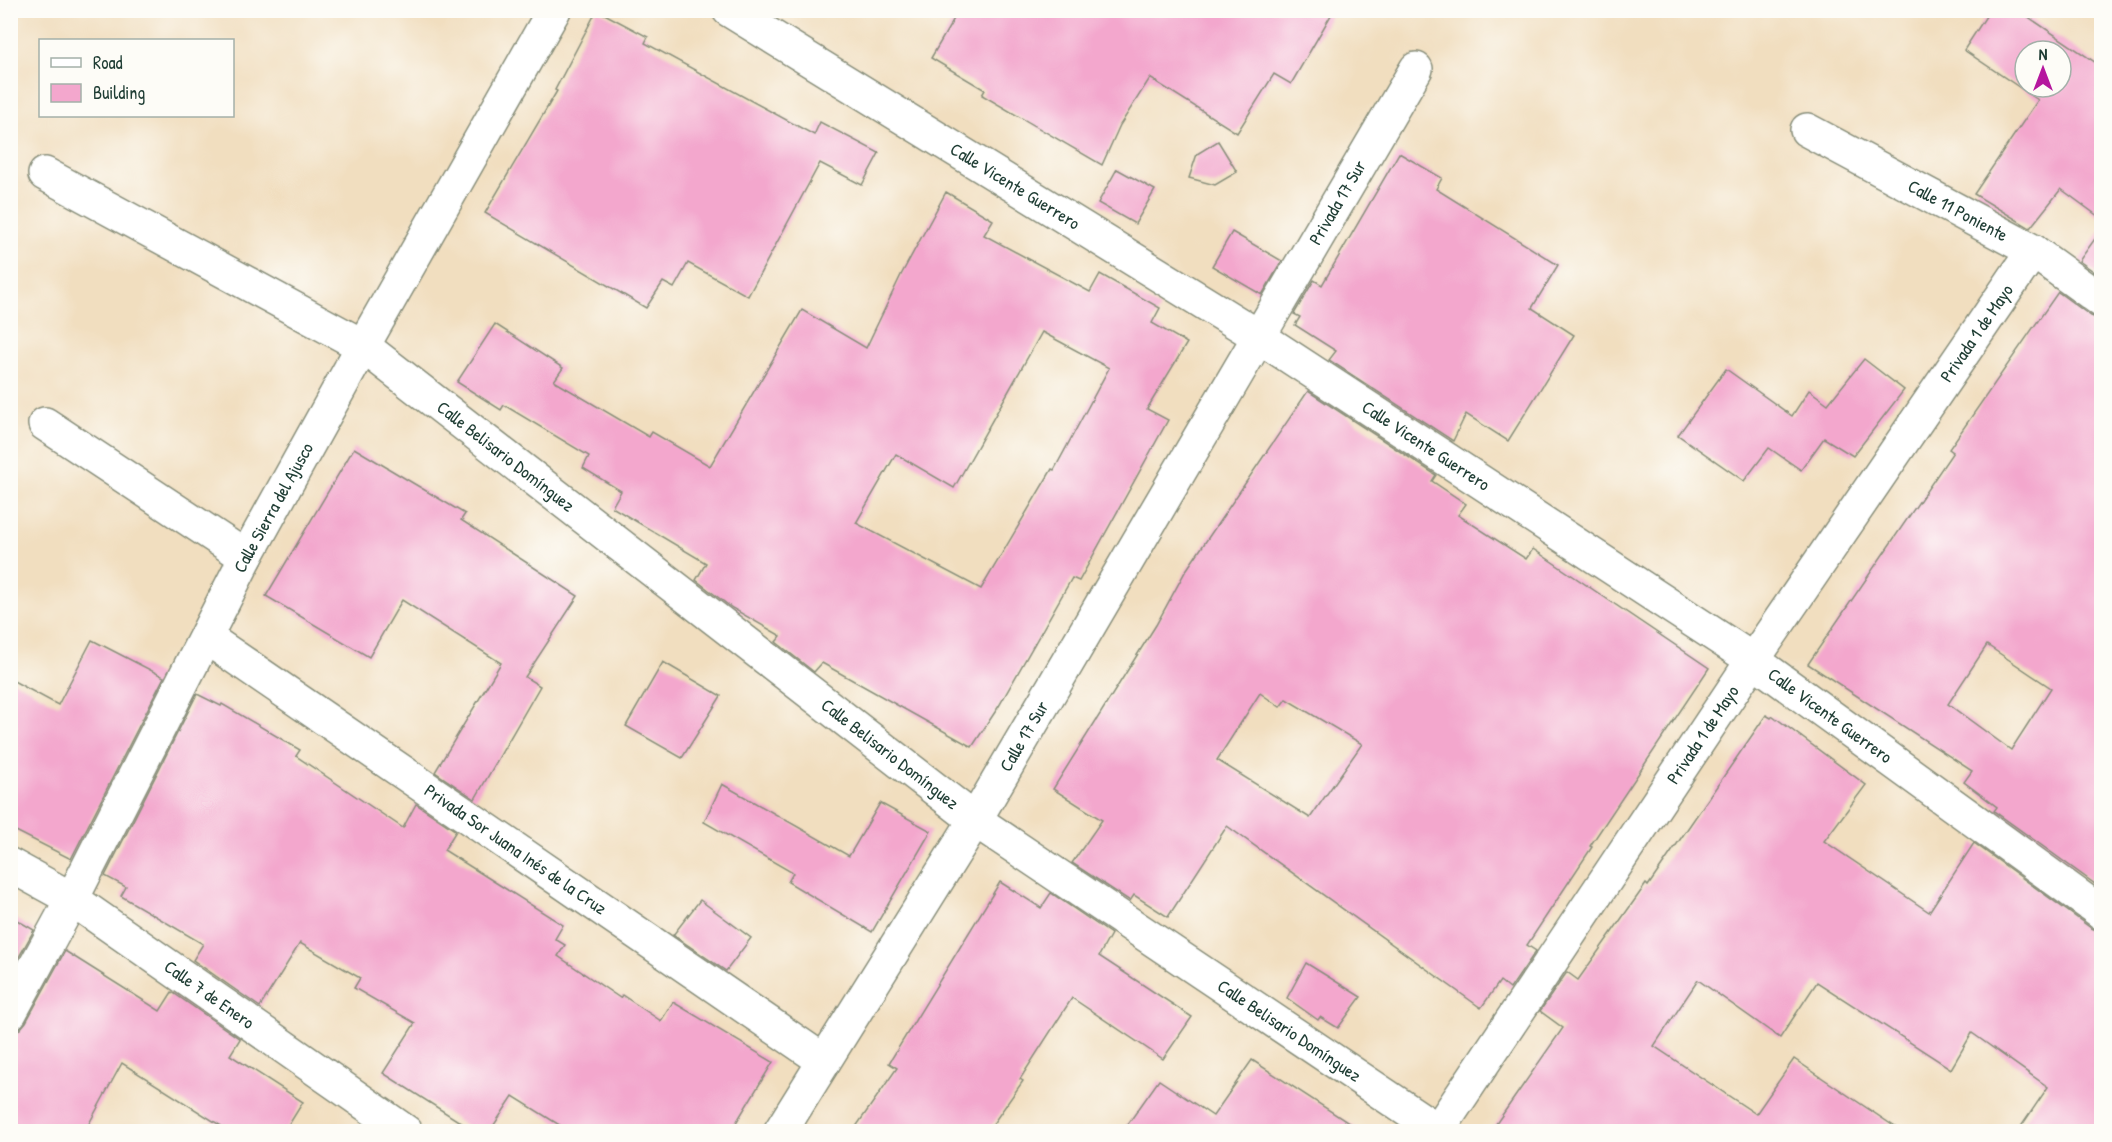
<svg xmlns="http://www.w3.org/2000/svg" width="2112" height="1142" font-family="'Patrick Hand',sans-serif">
<style>
.building{fill:#f3a7cd;fill-rule:evenodd}
.lines{fill:none;stroke-linecap:round;stroke-linejoin:round}
.minor-casing{stroke:#888e7a;stroke-width:36}
.minor{stroke:#fff;stroke-width:33}
.labels{text-anchor:middle;stroke-width:5;stroke-linejoin:round;paint-order:stroke}
.street-label{font-size:18px;fill:#1f3d34;stroke:#fdfcf7}
</style>
<rect width="100%" height="100%" fill="#fdfcf7"/>
<filter id="ink" filterUnits="userSpaceOnUse"><feTurbulence type="fractalNoise" baseFrequency=".0167" numOctaves="2"/><feDisplacementMap in="SourceGraphic" scale="12" xChannelSelector="R" yChannelSelector="G"/><feConvolveMatrix kernelMatrix="1 2 1 2 8 2 1 2 1" color-interpolation-filters="sRGB"/></filter>
<filter id="wash" filterUnits="userSpaceOnUse"><feTurbulence type="fractalNoise" baseFrequency=".008" numOctaves="4" result="noise"/><feDisplacementMap in="SourceGraphic" scale="24" xChannelSelector="R" yChannelSelector="G"/><feGaussianBlur stdDeviation="1.35" result="paint"/><feColorMatrix in="noise" values="0 0 0 0 0 0 0 0 0 0 0 0 0 0 0 0 0 1.4 0 .05"/><feComposite in="paint" operator="in"/></filter>
<g filter="url(#wash)">
<rect width="100%" height="100%" fill="#f1debf"/>
<g id="blocks">
<g class="building">
<path d="M597 10 648 37 645 43 814 135 820 122 879 153 862 185 820 163 748 296 688 263 674 288 663 282 646 308 485 213 557 91 555 90Z"/>
<path d="M959 10H1334L1291 84 1274 74 1237 133 1150 78 1120 125 1102 165 982 95 985 90 931 58Z"/>
<path d="M1990 10H2018L2102 67V219L2061 189 2030 228 1974 194 2038 100 1964 50ZM2025 51H2061V87H2025Z"/>
<path d="M1218 141 1237 172 1215 185 1189 178 1197 154Z"/>
<path d="M1399 153 1442 178 1436 189 1558 265 1532 308 1574 335 1508 441 1466 414 1453 441 1329 360 1336 351 1295 325 1300 317 1294 314 1314 280 1322 285Z"/>
<path d="M1117 169 1155 190 1135 224 1098 203Z"/>
<path d="M946 192 993 220 984 235 1090 292 1100 274 1160 308 1152 323 1187 343 1147 409 1168 420 1079 581 1072 578 999 706 972 747 822 663 814 672 776 642 781 636 732 608 696 580 706 563 612 507 621 491 583 468 589 456 504 405 501 410 457 382 495 324 563 368 554 381 649 437 652 432 710 466 802 310 866 348 901 275ZM1042 332 1109 368 1054 470 1052 469 981 589 856 523 896 454 954 488Z"/>
<path d="M2102 229V277L2079 261Z"/>
<path d="M1232 232 1282 261 1262 295 1212 266Z"/>
<path d="M2058 292 2091 316 2102 320V889L1994 811 1997 807 1964 782 1972 771 1808 664 1953 452 1949 449ZM1987 645 2051 688 2011 750 1948 704Z"/>
<path d="M1864 359 1904 390 1853 456 1824 438 1801 470 1769 448 1744 481 1678 435 1726 369 1792 416 1809 390 1828 404Z"/>
<path d="M1308 391 1436 475 1432 481 1466 504 1458 515 1526 559 1533 549 1709 668 1590 846 1592 847 1527 945 1536 951 1510 989 1500 981 1481 1008 1227 826 1168 917 1134 895 1130 901 1072 863 1102 820 1053 789 1156 625 1185 572ZM1260 693 1280 707 1286 699 1362 744 1310 818 1217 760Z"/>
<path d="M354 448 465 514 461 520 578 596 525 677 540 686 475 799 435 772 501 663 402 600 369 657 266 596Z"/>
<path d="M92 640 164 677 71 859 10 828V679L58 705Z"/>
<path d="M663 662 721 696 682 758 626 726Z"/>
<path d="M197 694 221 706 222 704 300 750 296 756 403 828 416 804 456 831 444 850 563 925 555 939 565 945 558 956 620 998 622 995 661 1021 673 1002 773 1062 731 1131H569L513 1096 490 1131H474L383 1073 415 1023 354 988 360 978 300 943 260 1007 193 960 203 944 121 896 126 887 105 876Z"/>
<path d="M1766 715 1771 718 1773 716 1866 785 1824 841 1929 912 1974 843 2091 928 2102 932V1114L2089 1131H2018L2048 1087 1972 1033 1951 1069 1817 982 1780 1038 1698 980 1654 1046 1756 1114 1794 1059 1901 1131H1491L1563 1028 1540 1011 1567 972 1578 980 1646 884 1648 886Z"/>
<path d="M722 784 849 856 880 803 931 831 872 932 788 882 793 873 704 822Z"/>
<path d="M1000 882 1041 908 1051 893 1111 934 1099 956 1192 1017 1163 1059 1072 998 1020 1079 1023 1081 988 1131H853L897 1068 889 1063Z"/>
<path d="M700 900 751 938 726 971 673 935Z"/>
<path d="M10 916 34 930 10 973Z"/>
<path d="M65 951 160 1011 172 992 240 1039 230 1055 303 1102 285 1131H229L122 1063 85 1131H10V1032L20 1029 26 1022Z"/>
<path d="M1306 963 1361 997 1338 1028 1320 1017 1318 1020 1287 998Z"/>
<path d="M1252 1060 1361 1131H1123L1159 1080 1213 1116Z"/>
</g>
</g>
</g>
<g filter="url(#ink)">
<use href="#blocks" fill-opacity="0" stroke="#888e7a" stroke-width="1.5"/>
<g class="lines">
<defs>
<g id="minor">
<path id="s1" d="M729 10 1258 336 1753 660 2102 913"/>
<path id="s2" d="M1807 130 2033 251 2102 301"/>
<path id="s3" d="M45 174 363 346 975 820 1440 1132"/>
<path d="M45 424 246 557"/>
<path id="s4" d="M207 638 824 1061"/>
<path id="s5" d="M10 865 72 899 406 1132"/>
<path id="s6" d="M10 1013 72 899 246 557 363 346 554 10"/>
<path id="s7" d="M780 1132 975 820 1416 69"/>
<path id="s8" d="M1437 1132 1753 660 2033 251"/>
</g>
</defs>
<use href="#minor" class="minor-casing"/>
<use href="#minor" class="minor"/>
</g>
</g>
<g class="labels">
<g class="street-label">
<text dy="6" stroke="none"><textPath href="#s1" startOffset="336">Calle Vicente Guerrero</textPath></text>
<text dy="6" stroke="none"><textPath href="#s7" startOffset="1084">Privada 17 Sur</textPath></text>
<text dy="6" stroke="none"><textPath href="#s2" startOffset="171">Calle 11 Poniente</textPath></text>
<text dy="6" stroke="none"><textPath href="#s8" startOffset="964">Privada 1 de Mayo</textPath></text>
<text dy="6" stroke="none"><textPath href="#s1" startOffset="822">Calle Vicente Guerrero</textPath></text>
<text dy="6" stroke="none"><textPath href="#s3" startOffset="542">Calle Belisario Domínguez</textPath></text>
<text dy="6" stroke="none"><textPath href="#s6" startOffset="570">Calle Sierra del Ajusco</textPath></text>
<text dy="6" stroke="none"><textPath href="#s1" startOffset="1308">Calle Vicente Guerrero</textPath></text>
<text dy="6" stroke="none"><textPath href="#s8" startOffset="478">Privada 1 de Mayo</textPath></text>
<text dy="6" stroke="none"><textPath href="#s7" startOffset="465">Calle 17 Sur</textPath></text>
<text dy="6" stroke="none"><textPath href="#s3" startOffset="1028">Calle Belisario Domínguez</textPath></text>
<text dy="6" stroke="none"><textPath href="#s4" startOffset="374">Privada Sor Juana Inés de la Cruz</textPath></text>
<text dy="6" stroke="none"><textPath href="#s5" startOffset="238">Calle 7 de Enero</textPath></text>
<text dy="6" stroke="none"><textPath href="#s3" startOffset="1514">Calle Belisario Domínguez</textPath></text>
</g>
</g>
<rect width="2112" height="1142" fill="none" stroke="#fdfcf7" stroke-width="36"/>
<rect x="39" y="39" width="195" height="78" fill="#fdfcf7" stroke="#a4b0a9" stroke-width="1.5"/>
<rect x="51" y="58" width="30" height="9" fill="#ffffff" stroke="#a4b0a9" stroke-width="1.5"/>
<text x="93" y="69" font-size="18" fill="#1f3d34">Road</text>
<rect x="51" y="84" width="30" height="18" fill="#f3a7cd" stroke="#a4b0a9" stroke-width="1.5"/>
<text x="93" y="99" font-size="18" fill="#1f3d34">Building</text>
<g transform="translate(2043 69)"><circle r="28" fill="#fdfcf7" stroke="#a4b0a9" stroke-width="1.5"/>
<path d="M0-4.5L10 22L0 15L-10 22Z" fill="#b5179e"/>
<text y="-9" font-size="16" font-weight="bold" text-anchor="middle" fill="#1f3d34">N</text>
</g>
</svg>
